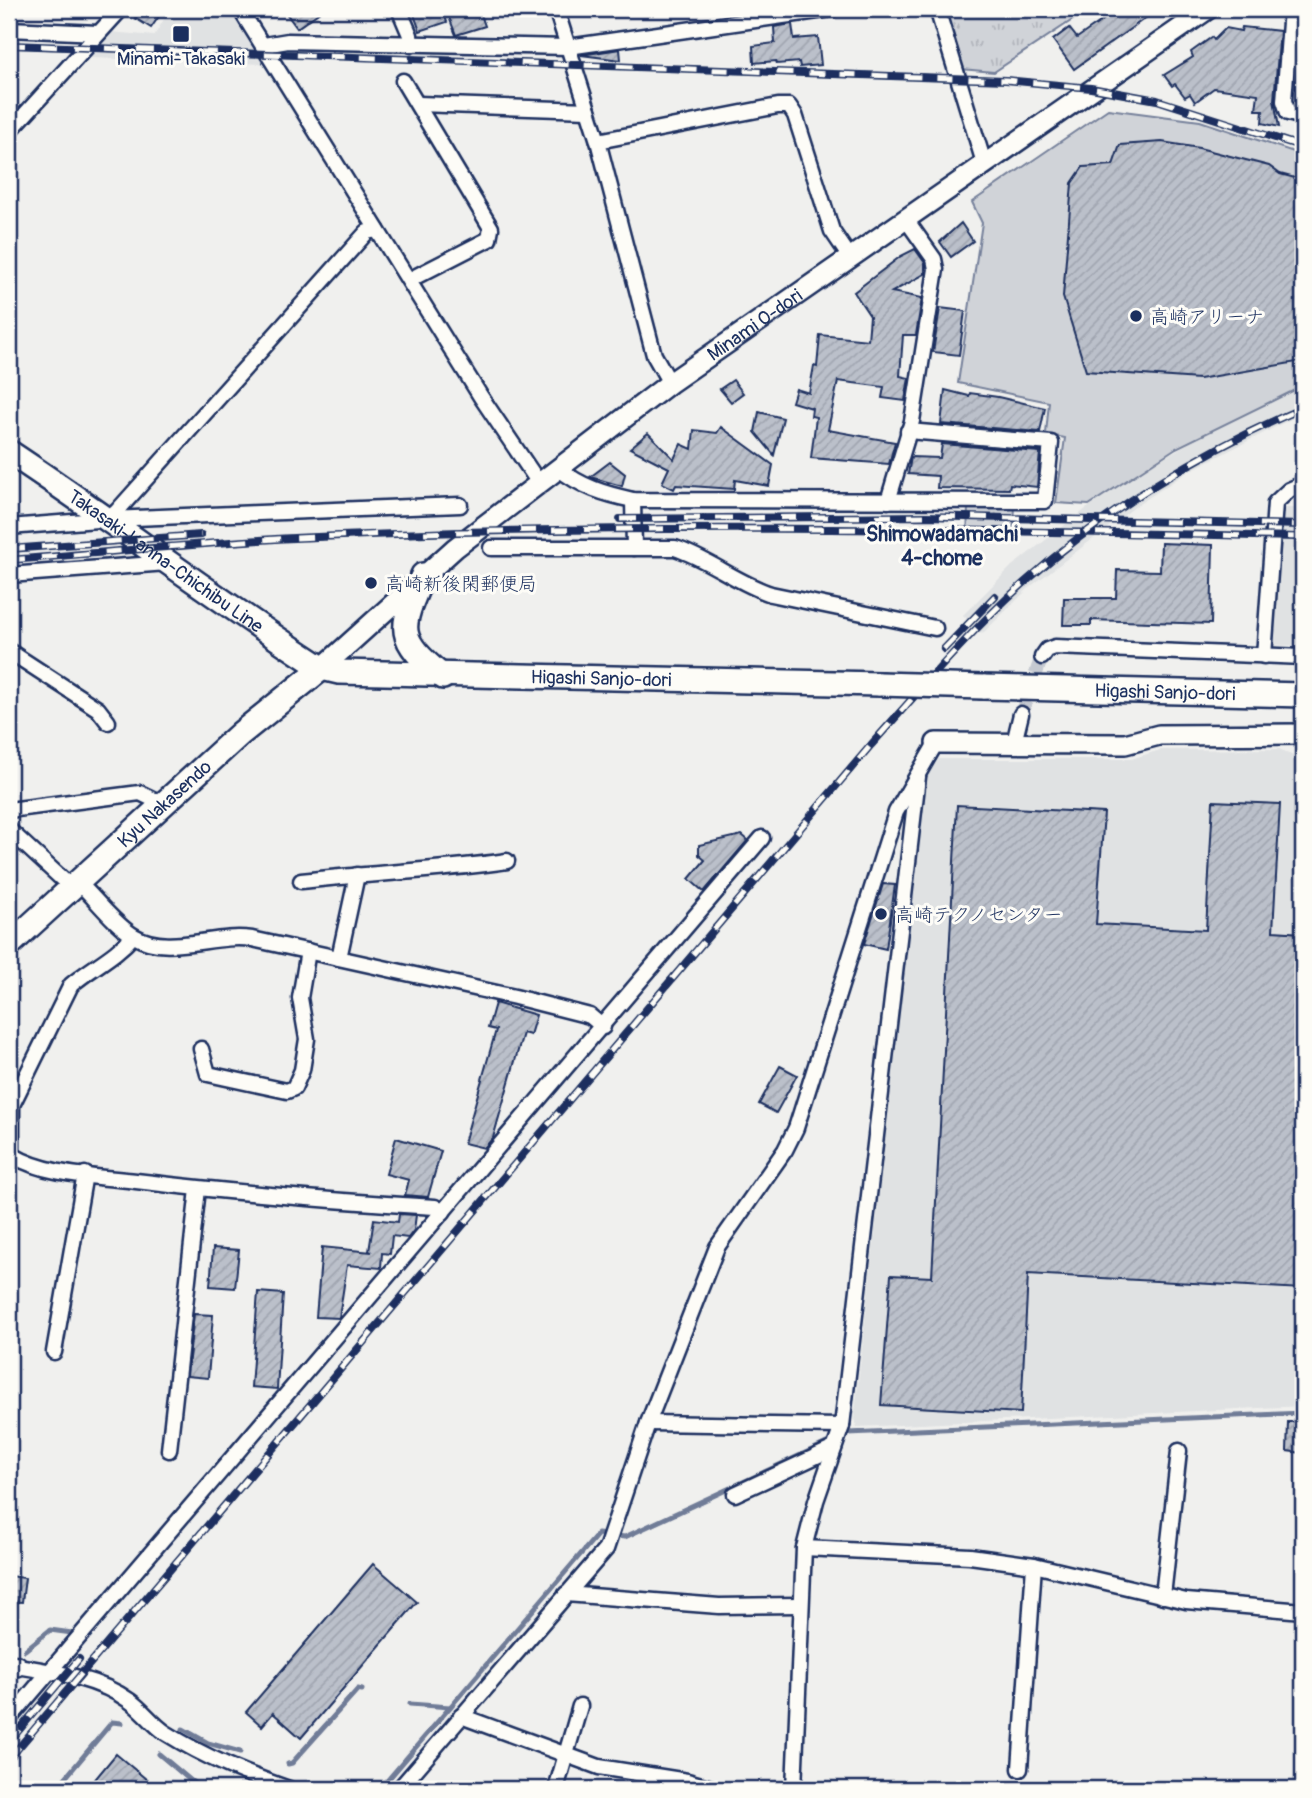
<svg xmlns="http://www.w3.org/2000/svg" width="1312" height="1798" font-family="Pangolin,'Klee One',sans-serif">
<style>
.built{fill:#e0e2e3}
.grass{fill:url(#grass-tufts);stroke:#76819b;stroke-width:2}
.pitch{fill:#d0d3d8;stroke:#76819b;stroke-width:2}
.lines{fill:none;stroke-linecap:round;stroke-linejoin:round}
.stream{stroke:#6f7b97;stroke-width:5}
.building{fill:url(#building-hatch);stroke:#1b2f5e;stroke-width:2}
.street-tunnel{stroke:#c5c9d1;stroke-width:14;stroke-dasharray:14 7;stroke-linecap:butt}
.street-casing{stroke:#1b2f5e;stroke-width:19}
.secondary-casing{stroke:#1b2f5e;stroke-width:24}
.primary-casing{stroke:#1b2f5e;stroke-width:28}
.street{stroke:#fdfcf7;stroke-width:14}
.secondary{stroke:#fdfcf7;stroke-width:19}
.primary{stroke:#fdfcf7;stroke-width:23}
.rail-casing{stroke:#1b2f5e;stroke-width:8}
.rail{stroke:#fdfcf7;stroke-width:5;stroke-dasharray:16;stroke-linecap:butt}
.primary-bridge-casing{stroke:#1b2f5e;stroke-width:28;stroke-linecap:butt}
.primary-bridge{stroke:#fdfcf7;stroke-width:23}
.poi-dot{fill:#1b2f5e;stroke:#fdfcf7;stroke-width:2.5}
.labels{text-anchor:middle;stroke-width:6;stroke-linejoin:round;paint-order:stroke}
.poi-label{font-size:19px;fill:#1b2f5e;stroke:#fdfcf7;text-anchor:start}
.street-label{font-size:19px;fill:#1b2f5e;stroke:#fdfcf7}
.neighbourhood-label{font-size:21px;font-weight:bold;fill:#1b2f5e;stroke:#fdfcf7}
</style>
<defs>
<pattern id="grass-tufts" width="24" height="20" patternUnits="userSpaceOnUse" patternTransform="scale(1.75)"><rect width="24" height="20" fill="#d0d3d8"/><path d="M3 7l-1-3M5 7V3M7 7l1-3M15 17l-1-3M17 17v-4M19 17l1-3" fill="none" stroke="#b2b5bc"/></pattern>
<pattern id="building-hatch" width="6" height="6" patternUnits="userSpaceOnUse" patternTransform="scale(1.75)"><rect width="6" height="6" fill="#bbc0ca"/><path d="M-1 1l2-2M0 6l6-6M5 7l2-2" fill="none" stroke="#a0a5b0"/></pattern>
</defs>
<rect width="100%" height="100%" fill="#f0f0ee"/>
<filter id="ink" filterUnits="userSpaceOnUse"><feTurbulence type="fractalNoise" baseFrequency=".0143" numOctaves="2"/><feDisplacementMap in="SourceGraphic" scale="14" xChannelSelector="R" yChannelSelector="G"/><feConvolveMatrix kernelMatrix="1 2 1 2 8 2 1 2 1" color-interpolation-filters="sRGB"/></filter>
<g filter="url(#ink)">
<g class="built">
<path d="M170 9H229L267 64 89 58 111 32 154 36Z"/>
<path d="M1303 386V413L1189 471 1136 506 1030 587 982 634 963 615 1012 566 1121 482 1234 417Z"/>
<path d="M1283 508H1303V646L1272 645Z"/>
<path d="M1279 749 1303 759V1406L857 1427 854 1419 925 778 939 759H1131L1160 750Z"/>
</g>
<g class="grass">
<path d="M943 9H1089L994 72 961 69Z"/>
<path d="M968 505 1015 507 1013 540 967 541Z"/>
</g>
<path class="pitch" d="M1108 109 1200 121 1303 155V386L1176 448 1089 505 1056 503 1065 438 1046 434 1049 402 958 383 982 223 972 202Z"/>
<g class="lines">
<g class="stream">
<path d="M842 1436 848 1433 1303 1413"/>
<path d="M25 1650 50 1630 72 1633"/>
<path d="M410 1704 450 1707"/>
<path d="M183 1729 208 1743 240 1752"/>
<path d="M159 1754 196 1785 211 1789"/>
<path d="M288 1764 292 1763 358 1689 362 1690"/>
<path d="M56 1789 112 1722 122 1723"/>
<path d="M380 1789 598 1534 625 1537 833 1440"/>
</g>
</g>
<g class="building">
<path d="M141 9H164L151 28 135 18Z"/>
<path d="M283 9H324L297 28Z"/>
<path d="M412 9H442L447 22 420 31Z"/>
<path d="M473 9H479L485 26 456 35 449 17Z"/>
<path d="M1119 9H1158L1074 69 1053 40 1069 28 1077 38Z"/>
<path d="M792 24 794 39 818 37 821 65 800 67 799 62 777 64 776 61 754 63 753 46 775 43 774 27Z"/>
<path d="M1242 27 1280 31 1274 100 1279 127 1262 123 1263 110H1256L1258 94 1214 88 1195 102 1190 94 1185 97 1175 84 1172 86 1164 75 1193 57 1191 52 1212 37 1214 40 1226 28 1241 31Z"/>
<path d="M1299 32H1303V72H1296Z"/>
<path d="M620 49 621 60 581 55Z"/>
<path d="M1162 142 1199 148 1269 166 1280 174 1303 180V361L1199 379 1086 371 1063 297 1072 183 1083 167 1113 165 1120 145Z"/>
<path d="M961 223 973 241 951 257 940 242Z"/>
<path d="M915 249 925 263V274L892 292 922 298 916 335H903L900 376 909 378 905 401 882 398 884 387 838 381 828 430 895 442 889 464 811 458 816 417 811 416 812 408 792 402 796 389 809 393 814 366 817 367 820 335 868 340 870 316 854 292 901 256Z"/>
<path d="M940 308 965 311 959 355 933 352Z"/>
<path d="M733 380 743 393 731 402 720 389Z"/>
<path d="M945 390 969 396 970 393 998 397 1045 408 1040 432 941 424Z"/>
<path d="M759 412 783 418 774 455 755 432Z"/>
<path d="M721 427 773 465 769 486 735 480 734 489 676 485 674 489 662 483 669 468 630 448 648 433 674 459 681 444 692 449 694 430 717 433Z"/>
<path d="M942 444 1040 452 1037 487 1010 484 1009 489 937 488 938 476 908 474 911 457 940 458Z"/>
<path d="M610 462 625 474 622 486 590 477Z"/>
<path d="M1161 543 1213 545 1211 624 1091 620V625H1063L1064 598H1116L1117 570 1160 571Z"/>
<path d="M1213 801 1280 804 1273 931 1303 933V1289L1028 1274 1021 1413 881 1405 891 1275 932 1277 957 805 1104 813 1096 924 1206 930Z"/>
<path d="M742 835 748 840 704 892 689 879 705 860 699 855V845Z"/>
<path d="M883 884 895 885 886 949 864 944Z"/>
<path d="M495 1003 536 1015 530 1035 523 1033 493 1138 484 1148 464 1143 496 1030 488 1028Z"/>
<path d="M780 1066 797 1075 776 1113 759 1104Z"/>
<path d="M396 1138 441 1151 428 1197 405 1195 409 1180 386 1174Z"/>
<path d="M399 1214 416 1215 414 1230 408 1238 392 1236 390 1254 382 1253 381 1268 347 1265 339 1318 316 1317 322 1247 372 1252 369 1251 374 1219 398 1222Z"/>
<path d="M213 1248 239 1250 235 1288 210 1286Z"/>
<path d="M258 1292 283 1294 277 1389 251 1387Z"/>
<path d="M194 1314 213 1315 208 1378 187 1376Z"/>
<path d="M1288 1422H1303V1453L1287 1451Z"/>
<path d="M373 1564 417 1602 301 1738 273 1713 262 1726 246 1712Z"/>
<path d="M9 1576 25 1578 22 1602 9 1601Z"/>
<path d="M116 1754 158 1789H87Z"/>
</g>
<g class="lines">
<path class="street-tunnel" d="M1021 714 1042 657"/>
<defs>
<g id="street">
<path d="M240 9 481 397 539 483"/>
<path d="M399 9 410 35 411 45"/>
<path d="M556 9 598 141 654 355 670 383"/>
<path d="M937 9 984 163"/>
<path d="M1291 9 1284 101 1288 113 1303 117"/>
<path d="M9 29 98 33"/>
<path d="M264 45 288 41 568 47 832 9"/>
<path d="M403 81 491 228 489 239 409 280"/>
<path d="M418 104 588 110"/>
<path d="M9 132 121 9"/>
<path d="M598 141 778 106H789L795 115 832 231 849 256"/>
<path d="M558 468C581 487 605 494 633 500L1045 501 1051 443 908 431"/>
<path d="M633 500 634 548"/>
<path d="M888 501 912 421 936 269 934 259 905 218"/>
<path d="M110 519 367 232 377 230"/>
<path d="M9 527 110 519 460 505"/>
<path d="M491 548H675C709 559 737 583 771 594L935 628"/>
<path d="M9 575 167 563"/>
<path d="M9 651 98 709 108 722"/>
<path d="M1264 656 1275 503 1289 490 1303 484"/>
<path d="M1042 657 1047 650 1055 647 1303 657"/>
<path d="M1014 743 1021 714"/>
<path d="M9 810 140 793 163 804"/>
<path d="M9 830 73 889"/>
<path d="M301 881C370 873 438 871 507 861"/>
<path d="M79 883C96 899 114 924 134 936 169 957 214 933 252 939L515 997 590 1016 603 1027"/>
<path d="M339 958 357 875"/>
<path d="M201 1049 208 1074 287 1091 294 1088 302 1070 307 1039 300 998 308 951"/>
<path d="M12 1155C47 1176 95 1176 136 1181 236 1193 335 1201 435 1207L443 1212"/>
<path d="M9 1159 12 1155V1105L71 985C92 967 115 957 133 936"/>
<path d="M54 1352 85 1174"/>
<path d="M648 1423 842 1426"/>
<path d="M169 1450 198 1189"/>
<path d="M735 1494 834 1448"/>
<path d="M804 1548 970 1556 1034 1565 1186 1601 1303 1611"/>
<path d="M566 1594 719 1606 800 1605"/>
<path d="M1163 1596 1179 1451"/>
<path d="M17 1666C55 1672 98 1678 130 1701 143 1710 153 1725 166 1733 206 1758 246 1774 289 1789"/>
<path d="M461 1716 599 1767 687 1781 715 1789"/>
<path d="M9 1719 762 838"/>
<path d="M1020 1769 1034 1565"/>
<path d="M399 1789 606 1549 648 1423 717 1247 785 1150 796 1128 896 812 936 743"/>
<path d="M556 1789 580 1706"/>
<path d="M794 1789 804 1548 816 1501 842 1426 918 777"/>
</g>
<g id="secondary">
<path d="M1291 9H1303"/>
<path id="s1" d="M322 668 455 548 670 383 1208 9"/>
<path d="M936 743 1125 744 1159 735 1303 734"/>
<path d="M9 1665 17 1666"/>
</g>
<g id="primary">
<path id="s2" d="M9 452C115 522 215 599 322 668L339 672 880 684"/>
<path d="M423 575C399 630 395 637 443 677"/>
<path id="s3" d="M983 687 1303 695"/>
<path id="s4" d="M9 945 240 734 322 668"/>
</g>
</defs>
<use href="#street" class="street-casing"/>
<use href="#secondary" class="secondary-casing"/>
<use href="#primary" class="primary-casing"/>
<use href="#street" class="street"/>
<use href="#secondary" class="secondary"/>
<use href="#primary" class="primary"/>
<defs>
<g id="rail">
<path d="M9 45 1006 80 1091 88 1157 100 1303 147"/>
<path d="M620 519 926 516 1303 525"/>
<path d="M9 549 201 535"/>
<path d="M9 560C104 553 199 543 294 538 631 522 967 530 1303 537"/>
<path d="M944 649 995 596"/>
<path d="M9 1742 79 1659"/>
<path d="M9 1759 871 745C920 690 969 632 1024 583 1106 510 1203 450 1303 408"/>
</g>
</defs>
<use href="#rail" class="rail-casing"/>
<use href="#rail" class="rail"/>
<defs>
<path id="primary-bridge" d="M880 684 983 687"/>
</defs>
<use href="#primary-bridge" class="primary-bridge-casing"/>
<use href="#primary-bridge" class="primary-bridge"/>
</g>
</g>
<g class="poi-dot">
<rect x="172" y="25" width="18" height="18" rx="3.5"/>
<circle cx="1136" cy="316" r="7"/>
<circle cx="371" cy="583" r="7"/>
<circle cx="881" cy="914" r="7"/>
</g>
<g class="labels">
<g class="poi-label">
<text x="181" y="65" text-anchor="middle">Minami-Takasaki</text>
<text x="1150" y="323">高崎アリーナ</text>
<text x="385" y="590">高崎新後閑郵便局</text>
<text x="895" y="921">高崎テクノセンター</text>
</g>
<g class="street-label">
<text dy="7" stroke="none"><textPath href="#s1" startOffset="553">Minami O-dori</textPath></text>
<text dy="7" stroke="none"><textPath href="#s2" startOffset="191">Takasaki-Kanna-Chichibu Line</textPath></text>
<text dy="7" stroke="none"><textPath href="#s2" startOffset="660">Higashi Sanjo-dori</textPath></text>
<text dy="7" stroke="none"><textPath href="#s3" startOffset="182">Higashi Sanjo-dori</textPath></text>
<text dy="7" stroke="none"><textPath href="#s4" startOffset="210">Kyu Nakasendo</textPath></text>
</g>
<g class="neighbourhood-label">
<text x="942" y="541">Shimowadamachi<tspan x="942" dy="24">4-chome</tspan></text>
</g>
</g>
<rect width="1312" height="1798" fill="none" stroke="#fdfcf7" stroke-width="35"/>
<rect x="18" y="18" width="1277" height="1763" fill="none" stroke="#1b2f5e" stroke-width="2.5" filter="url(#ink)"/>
</svg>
